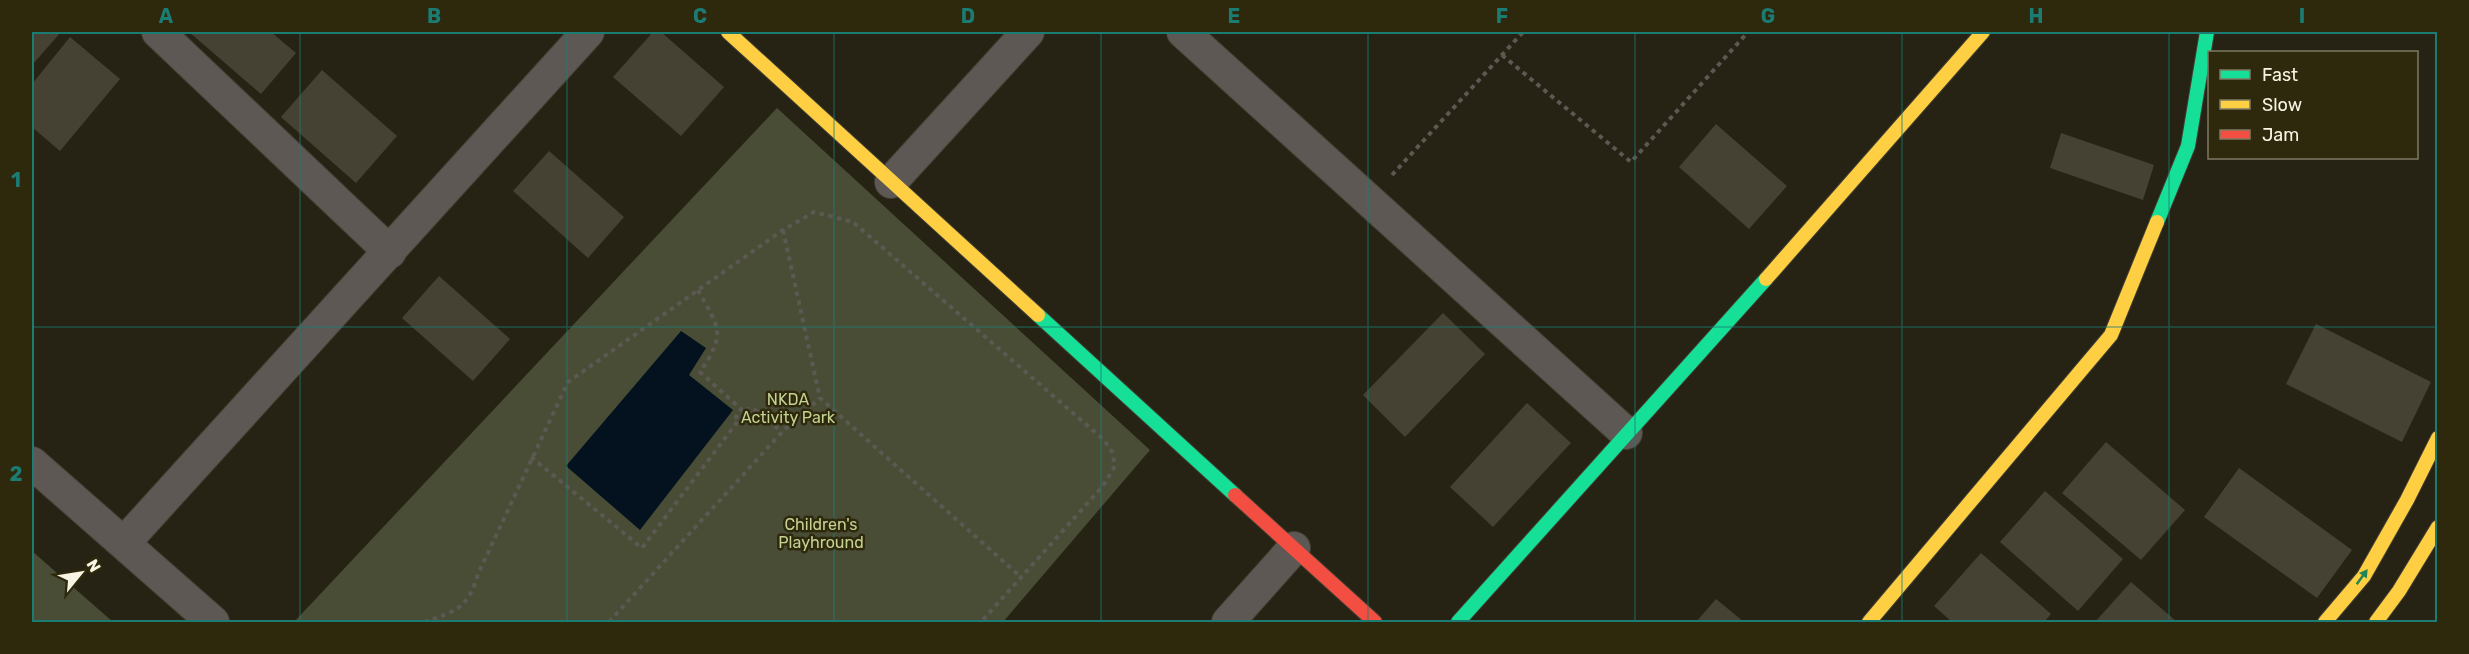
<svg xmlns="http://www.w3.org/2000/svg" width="2469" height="654" font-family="Rubik,sans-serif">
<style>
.green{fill:#494d36}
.water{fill:#03121e}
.building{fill:#454234}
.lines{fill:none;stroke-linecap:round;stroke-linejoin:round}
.street-casing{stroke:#424033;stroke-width:34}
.fast-casing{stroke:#424033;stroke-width:16}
.slow-casing{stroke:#424033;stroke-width:16}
.jam-casing{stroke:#424033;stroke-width:16}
.path{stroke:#5c5852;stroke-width:4;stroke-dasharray:4.5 4.5;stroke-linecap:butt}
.street{stroke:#5e5854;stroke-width:32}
.fast{stroke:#16e098;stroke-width:14}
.slow{stroke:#ffcf43;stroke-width:14}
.jam{stroke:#f24e42;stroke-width:14}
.oneway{fill:#228452}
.grid{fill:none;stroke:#1b7c74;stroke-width:1.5;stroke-opacity:0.55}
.labels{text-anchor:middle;stroke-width:5;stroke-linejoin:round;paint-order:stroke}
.park-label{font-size:16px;fill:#c3d192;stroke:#2e280c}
.neatline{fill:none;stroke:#1b7c74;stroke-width:2}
.grid-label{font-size:20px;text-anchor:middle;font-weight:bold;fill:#1b7c74}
</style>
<rect width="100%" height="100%" fill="#262314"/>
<g class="green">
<path d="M777 108 1150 450 1003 622H294Z"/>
<path d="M32 551 113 622H32Z"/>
</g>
<path class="water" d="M681 331 706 348 689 375 733 410 640 530 566 466Z"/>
<g class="building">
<path d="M32 32H61L32 65Z"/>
<path d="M189 32H271L296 53 261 94Z"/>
<path d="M653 32H661L724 87 681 136 613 77Z"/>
<path d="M70 37 120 79 60 151 32 127V84Z"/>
<path d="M322 70 397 136 356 183 281 117Z"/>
<path d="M1716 124 1787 186 1749 229 1679 167Z"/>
<path d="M2061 133 2154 165 2143 200 2050 168Z"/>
<path d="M549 151 624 217 588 258 513 191Z"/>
<path d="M439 276 510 339 473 381 402 318Z"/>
<path d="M1443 313 1485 354 1405 437 1363 395Z"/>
<path d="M2316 324 2431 382 2402 442 2286 384Z"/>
<path d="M1527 403 1571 443 1493 527 1450 487Z"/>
<path d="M2106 442 2185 510 2141 560 2062 493Z"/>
<path d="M2239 468 2352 550 2317 598 2204 517Z"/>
<path d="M2045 491 2123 559 2078 611 2000 542Z"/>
<path d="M1981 553 2051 614 2044 622H1952L1934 606Z"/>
<path d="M2131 582 2177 622H2095Z"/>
<path d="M1716 599 1744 622H1696Z"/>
</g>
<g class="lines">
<defs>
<g id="street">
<path d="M158 32 390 252"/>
<path d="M1183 32 1626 433"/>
<path d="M891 182 1028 32"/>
<path d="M32 463 213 622"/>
<path d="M124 543 588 32"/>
<path d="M1228 622 1294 548"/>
</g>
<g id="fast">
<path d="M2157 222 2188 146 2207 32"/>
<path d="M1038 315 1235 495"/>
<path d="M1458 622 1766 279"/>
</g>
<g id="slow">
<path d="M728 32 1038 315"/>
<path d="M1766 279 1983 32"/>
<path d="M1869 622 2111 335 2157 222"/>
<path d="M2325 622 2364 576 2407 500 2438 438"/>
<path d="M2376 622 2399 591 2438 527"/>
</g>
<path id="jam" d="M1235 495 1375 622"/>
</defs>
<use href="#street" class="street-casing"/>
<use href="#fast" class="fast-casing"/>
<use href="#slow" class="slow-casing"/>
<use href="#jam" class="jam-casing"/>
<g class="path">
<path d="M1502 55 1631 162 1748 32"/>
<path d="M1392 175 1523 32"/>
<path d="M783 230 820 398 1021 577"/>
<path d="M698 290C719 329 727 332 700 372L741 409 736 417 738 421"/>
<path d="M745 410 750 408 755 410 782 432"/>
<path d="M531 457 642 548 738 421 747 415 745 410 741 409"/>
<path d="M424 622C456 611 467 610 478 574L568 382 783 230 814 212 853 222 1104 440 1112 452 1115 466 1103 486 981 622"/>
<path d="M609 622 782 432 820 398"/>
</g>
<use href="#street" class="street"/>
<use href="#fast" class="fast"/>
<use href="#slow" class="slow"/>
<use href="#jam" class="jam"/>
</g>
<defs><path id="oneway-solid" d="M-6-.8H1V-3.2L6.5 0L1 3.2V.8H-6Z" transform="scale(1.5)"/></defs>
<use class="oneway" href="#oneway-solid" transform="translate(2362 577) rotate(-54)"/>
<path class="grid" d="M300 32V622M567 32V622M834 32V622M1101 32V622M1368 32V622M1635 32V622M1902 32V622M2169 32V622M32 327H2438"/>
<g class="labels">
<g class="park-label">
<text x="788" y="405">NKDA<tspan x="788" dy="18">Activity Park</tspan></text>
<text x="821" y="530">Children's<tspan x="821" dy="18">Playhround</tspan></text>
</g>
</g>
<rect width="2469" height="654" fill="none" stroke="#2e280c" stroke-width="66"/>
<rect x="2208" y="51" width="210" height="108" fill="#2e280c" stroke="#7f7a63" stroke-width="1.5"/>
<rect x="2220" y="70" width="30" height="9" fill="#16e098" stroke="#7f7a63" stroke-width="1.5"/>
<text x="2262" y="81" font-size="18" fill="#f8f5e5">Fast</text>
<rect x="2220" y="100" width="30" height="9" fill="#ffcf43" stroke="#7f7a63" stroke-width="1.5"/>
<text x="2262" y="111" font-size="18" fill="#f8f5e5">Slow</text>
<rect x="2220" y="130" width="30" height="9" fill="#f24e42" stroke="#7f7a63" stroke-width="1.5"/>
<text x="2262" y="141" font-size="18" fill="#f8f5e5">Jam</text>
<g transform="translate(81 573) rotate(60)" stroke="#2e280c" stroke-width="4.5" paint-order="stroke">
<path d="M0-4.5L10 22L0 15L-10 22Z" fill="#f8f5e5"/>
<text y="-9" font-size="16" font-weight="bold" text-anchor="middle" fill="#f8f5e5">N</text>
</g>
<rect x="33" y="33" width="2403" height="588" class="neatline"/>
<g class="grid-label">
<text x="166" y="23">A</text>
<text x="434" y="23">B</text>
<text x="700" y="23">C</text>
<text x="968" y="23">D</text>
<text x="1234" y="23">E</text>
<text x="1502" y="23">F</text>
<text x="1768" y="23">G</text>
<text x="2036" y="23">H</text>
<text x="2302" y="23">I</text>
<text x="16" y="187">1</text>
<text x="16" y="481">2</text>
</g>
</svg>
